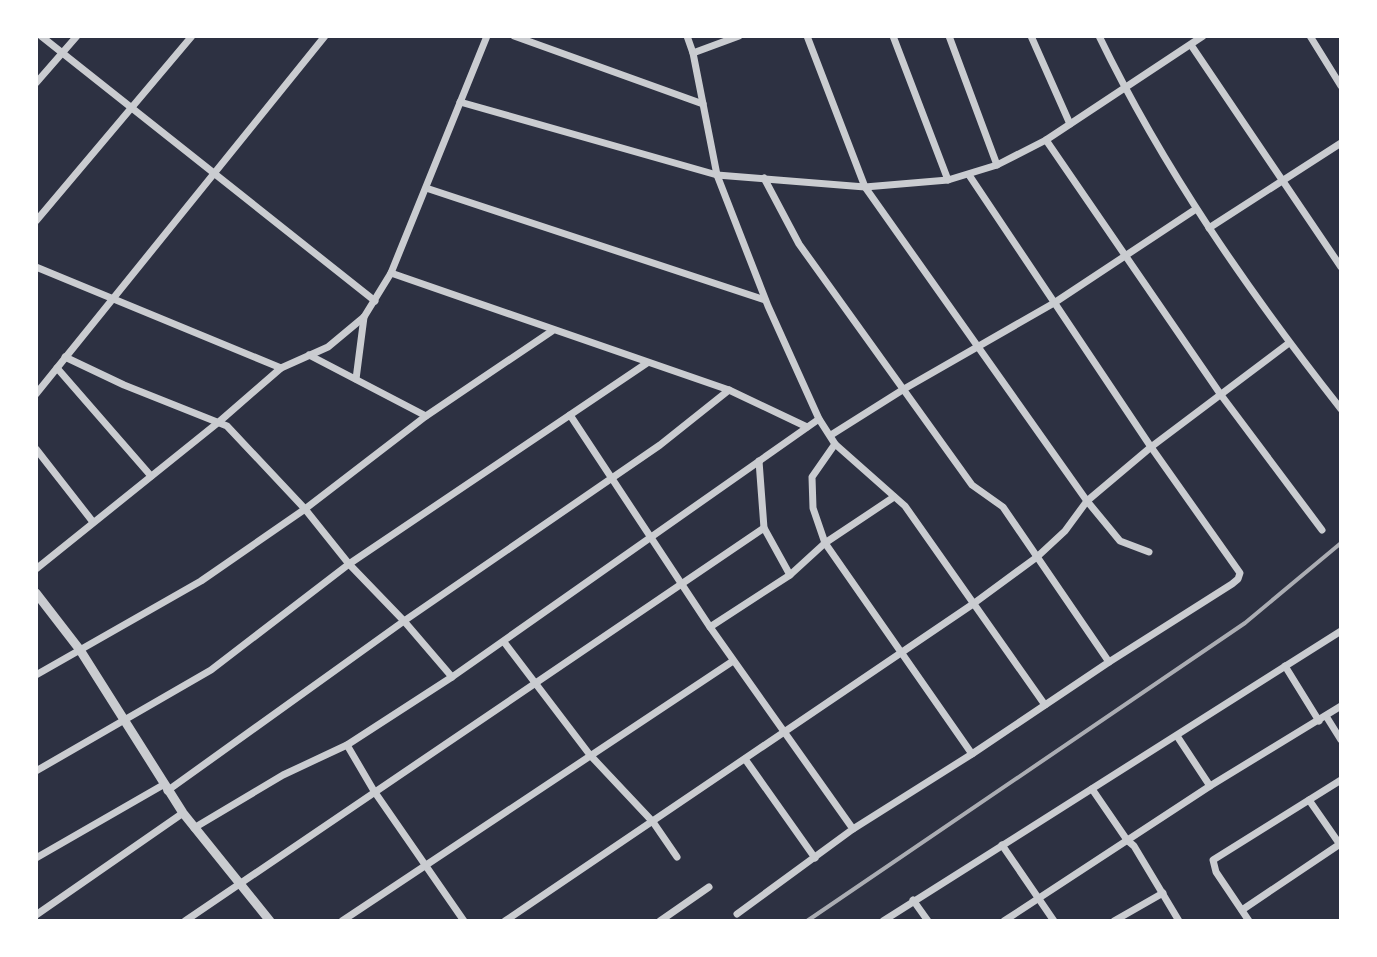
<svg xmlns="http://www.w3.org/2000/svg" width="1377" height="957" font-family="'Source Sans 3',sans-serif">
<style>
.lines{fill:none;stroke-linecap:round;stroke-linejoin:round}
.minor{stroke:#caccd0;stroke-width:7}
.tertiary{stroke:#caccd0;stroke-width:9}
.rail{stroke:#abadb3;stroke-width:4}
</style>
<rect width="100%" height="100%" fill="#2d3142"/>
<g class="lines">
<g class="minor">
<path d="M41 36 375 301"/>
<path d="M514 36 703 104"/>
<path d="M687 36 693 53 717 175 768 306 819 419 835 444 905 506 1045 705"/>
<path d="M807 36 865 187 1087 501 1120 541 1149 552"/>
<path d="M893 36 948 180"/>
<path d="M949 36 997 165"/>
<path d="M1031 36 1070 124"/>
<path d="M1099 36C1164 170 1249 292 1341 409"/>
<path d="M1310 36 1341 86"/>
<path d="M1191 45 1341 267"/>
<path d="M693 53 739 36"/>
<path d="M36 83 77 36"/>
<path d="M460 102 717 175 865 187 948 180 997 165 1046 140 1203 36"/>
<path d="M1046 140 1221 395 1322 530"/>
<path d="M969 175 1151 447 1240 573 1238 579 1232 584 1109 662"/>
<path d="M764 178 799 244 972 485 1003 507 1109 662 972 754 853 829"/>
<path d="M426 188 765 300"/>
<path d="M36 221 192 36"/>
<path d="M1209 228 1341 143"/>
<path d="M36 267 281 368"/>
<path d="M391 273 729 390 807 427"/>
<path d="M309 355 426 416"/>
<path d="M65 357 124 385 227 426 305 509 349 564 404 621 452 677"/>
<path d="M57 368 151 476"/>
<path d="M356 379 364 317"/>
<path d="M36 394 325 36"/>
<path d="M570 415 710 627 853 829 737 914"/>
<path d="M831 435 904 389 1054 303 1196 209"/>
<path d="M835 444 812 477 813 508 825 543 894 497"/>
<path d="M36 449 93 522"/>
<path d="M759 461 764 528"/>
<path d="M36 569 220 421 281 368 328 347 364 317 391 273 487 36"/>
<path d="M710 627 790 575 825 543 972 754"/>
<path d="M504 642 590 755 653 822 677 857"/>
<path d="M1285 666 1319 721"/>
<path d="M36 675 201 581 305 509 426 416 552 331"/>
<path d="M1326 716 1341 740"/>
<path d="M1177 736 1210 786"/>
<path d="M347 745 374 791 464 921"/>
<path d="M745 759 815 858"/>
<path d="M36 771 211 670 349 564 647 363"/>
<path d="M1092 789 1127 840 1134 846 1179 921"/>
<path d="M167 791 404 621 660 445 729 390"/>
<path d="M1309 800 1341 846"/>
<path d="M194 828 283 775 347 745 452 677 819 419"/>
<path d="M1002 845 1054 921"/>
<path d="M36 858 163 785"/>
<path d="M913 900 928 921"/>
<path d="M1242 910 1340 844"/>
<path d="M36 915 183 813"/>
<path d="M185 921 764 528 790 575"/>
<path d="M342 921 733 661"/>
<path d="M505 921 973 604 1037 557 1065 531 1087 501 1151 447 1289 343"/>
<path d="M660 921 709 887"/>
<path d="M883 921 1341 631"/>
<path d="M1004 921 1210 786 1341 706"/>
<path d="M1114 921 1163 893"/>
<path d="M1249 921 1216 872 1213 860 1341 780"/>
</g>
<path class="tertiary" d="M36 593 80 650 183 813 270 921"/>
<path class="rail" d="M807 921 1245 623 1341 543"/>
</g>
<rect width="1377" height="957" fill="none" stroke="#ffffff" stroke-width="76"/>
</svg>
